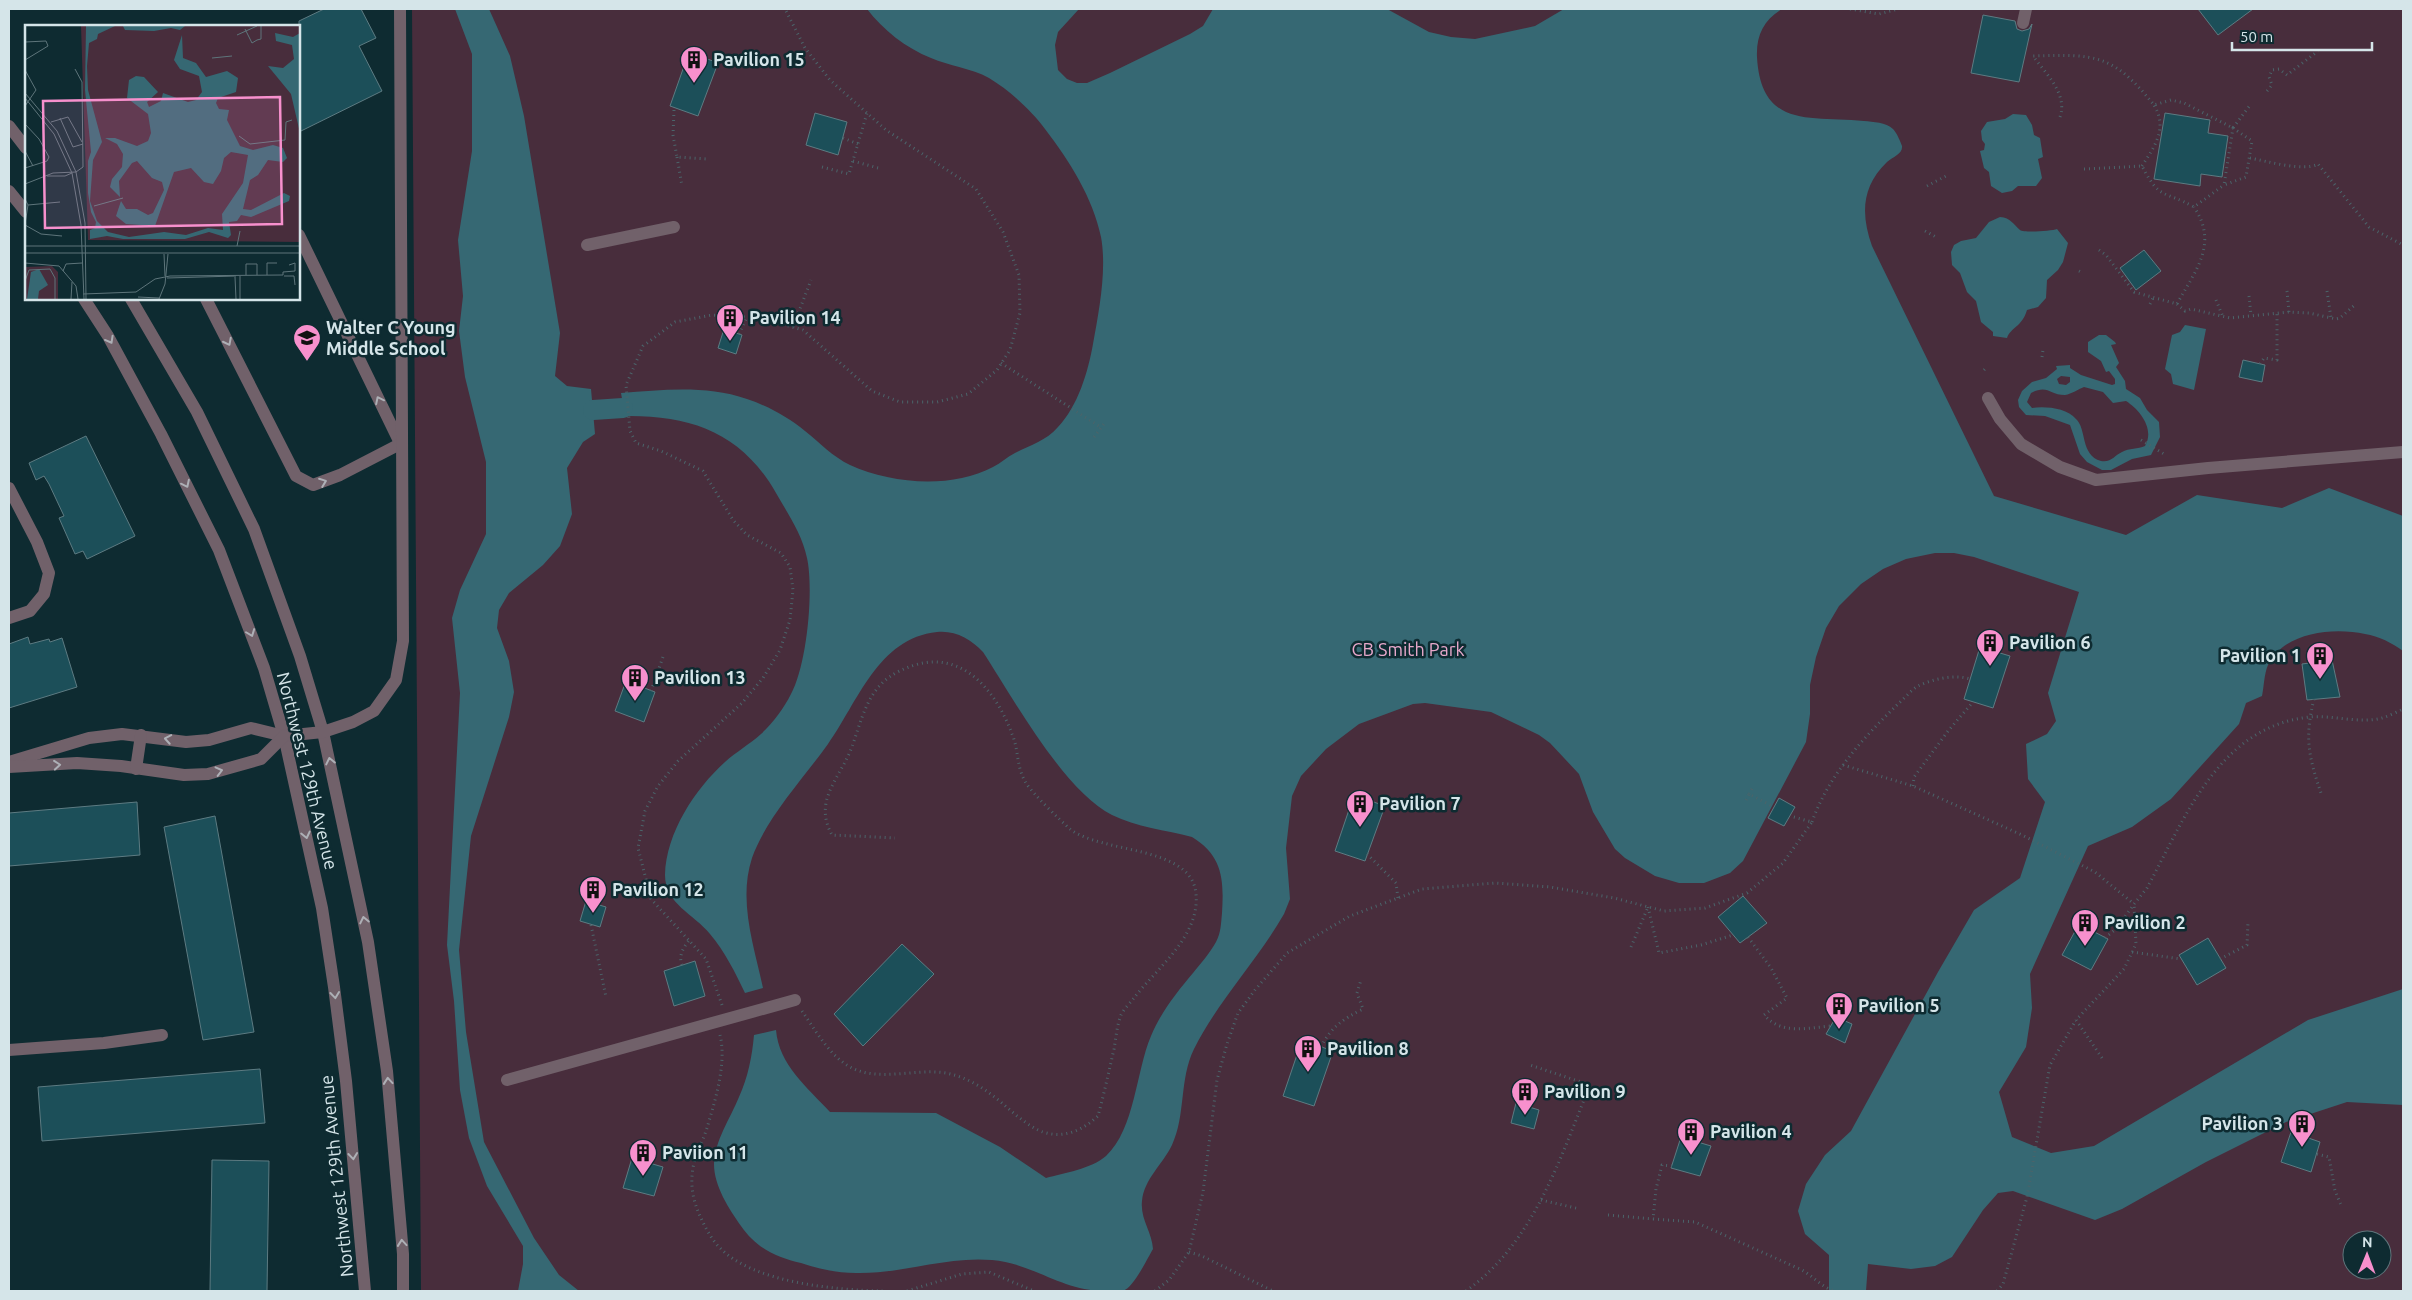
<svg xmlns="http://www.w3.org/2000/svg" width="2412" height="1300" font-family="Ubuntu,sans-serif">
<style>
.green{fill:#482d3c;fill-rule:evenodd}
.water{fill:#366873;fill-rule:evenodd}
.lines{fill:none;stroke-linecap:round;stroke-linejoin:round}
.canal{stroke:#366873;stroke-width:20}
.building{fill:#1c4f59;stroke:#5d7b82}
.path{stroke:#4b646a;stroke-width:3;stroke-dasharray:1 4;stroke-linecap:butt}
.minor{stroke:#71616a;stroke-width:12}
.oneway{stroke:#adb0b6}
.labels{text-anchor:middle;stroke-width:5;stroke-linejoin:round;paint-order:stroke}
.poi-label{font-size:18px;font-weight:bold;fill:#d5e5e9;stroke:#0e2b31;text-anchor:start}
.park-label{font-size:18px;fill:#e7a8cb;stroke:#0e2b31}
.street-label{font-size:18px;fill:#d5e5e9;stroke:#0e2b31}
.inset-road{fill:none;stroke:#5e757b;stroke-width:1}
.view{fill:#f790cd;fill-opacity:0.15;stroke:#f790cd;stroke-width:2.5}
.inset-edge{fill:none;stroke:#d5e5e9;stroke-width:2.5}
</style>
<rect width="100%" height="100%" fill="#0e2b31"/>
<path class="green" d="M412 9H2403V1291H421ZM2352 1240H2382V1270H2352Z"/>
<g class="water">
<path d="M455 9H489L510 56 524 116 560 333 555 376 567 386 591 389 595 434 583 442 567 468 572 514 560 546 543 565 509 593 499 610 497 628 509 661 514 692 509 717 471 836 459 950 466 1032 484 1142 534 1238 559 1275 579 1291H518L523 1264V1246L487 1186 469 1138 460 1090 454 1001 447 945 460 693 452 618 460 590 486 534V462L465 377 459 331 463 296 458 240 472 151V54Z"/>
<path d="M867 9H1079L1058 32 1055 45 1058 70 1067 79 1077 83H1087L1110 73 1190 34 1203 26 1213 9H1387L1429 32 1451 37 1475 39 1535 26 1564 9H1782C1764 20 1756 35 1757 57 1761 129 1810 116 1864 121 1873 122 1886 122 1893 129 1897 133 1900 141 1902 146 1903 154 1893 157 1887 162 1861 187 1861 215 1872 246L1994 496 2126 535 2197 495 2282 508 2329 488 2403 516V651C2392 643 2379 636 2365 634 2333 627 2284 632 2268 665 2264 674 2264 687 2262 696L2246 703 2239 724 2171 799 2132 827 2088 846 2030 974 2032 1008 2026 1047 1999 1092 2012 1137 2051 1153 2094 1146 2308 1020 2403 989V1105L2347 1102 2286 1122 2206 1162 2122 1209 2095 1220 2013 1191 1998 1193 1983 1210 1952 1257 1935 1266 1911 1269 1868 1264 1866 1291H1829V1255L1805 1234 1798 1211 1806 1184 1825 1155 1851 1131 1938 972 1974 910 2020 878 2045 802 2028 779 2026 744 2047 734 2056 721 2048 693 2079 592 1974 557 1954 553H1935L1906 559 1883 569 1861 584 1839 606 1826 628 1816 657 1810 685V714L1806 742 1743 861 1730 873 1704 883H1679L1655 876 1625 858 1615 849 1593 812 1579 774 1550 743 1539 735 1491 712 1425 703 1413 704 1359 724 1326 749 1301 776 1292 796 1286 848 1290 899 1284 914C1257 961 1218 1001 1194 1049 1179 1080 1186 1115 1172 1145 1163 1164 1144 1179 1142 1201 1140 1219 1152 1232 1153 1249 1147 1259 1134 1287 1123 1291 1117 1293 1109 1291 1104 1291 1062 1291 1032 1263 992 1260 946 1256 902 1274 856 1273 837 1273 819 1269 801 1263 776 1257 756 1248 741 1226 729 1209 714 1186 714 1164 715 1140 730 1119 739 1097 748 1077 752 1057 754 1035L776 1030C779 1065 807 1087 830 1112L936 1113 1000 1147 1046 1178C1064 1173 1091 1169 1106 1156 1135 1129 1136 1071 1151 1036 1161 1012 1177 992 1193 973 1201 963 1210 953 1216 942 1221 933 1221 923 1222 913 1224 880 1223 856 1192 837 1166 830 1136 827 1112 815 1064 791 1013 698 983 652 971 639 955 630 937 632 878 638 858 702 828 744 803 779 766 818 752 858 738 901 754 946 763 988L745 993C735 972 725 952 710 934 694 914 665 904 665 875 666 833 695 789 725 762 736 752 750 744 761 734 773 723 784 708 791 694 807 665 814 590 807 558 802 534 788 514 776 493 742 433 691 415 625 416L621 393C664 390 705 385 747 399 768 406 788 417 805 431 819 442 833 457 850 465 892 484 951 489 993 467 1001 463 1007 457 1015 453 1030 445 1046 441 1058 427 1078 406 1088 372 1093 344 1099 311 1107 270 1101 237 1093 198 1069 160 1045 129 1031 110 1009 90 989 78 971 68 949 66 931 58 906 48 883 30 867 9Z"/>
<path d="M2013 114 2026 115 2032 125 2034 135 2040 138 2043 157 2038 159 2042 178 2036 186H2018L2012 191 2002 193 1991 186 1989 172 1984 168 1980 151 1984 150 1985 144 1982 140 1981 131 1987 122 2005 119Z"/>
<path d="M2000 217C2011 218 2013 224 2020 230 2024 233 2052 231 2057 229L2068 243 2063 262 2058 270 2047 280 2046 298 2038 307 2027 310C2022 327 2011 327 2007 338L1993 336V332L1981 322 1976 301 1967 292 1960 273 1952 265 1951 252 1954 245 1961 241 1976 238 1989 222Z"/>
<path d="M2185 325 2206 329 2194 390 2173 384 2171 374 2165 369 2172 335 2180 332Z"/>
<path d="M2099 335H2106L2115 342 2116 344 2111 345 2119 363 2116 367 2125 381 2126 389 2140 398 2147 410 2159 422 2160 437 2151 455 2132 459 2111 470H2102L2087 462 2080 454 2070 425 2045 416 2026 415 2019 407 2018 400 2022 391 2032 382 2046 378 2057 369 2056 366 2070 365V368L2081 375 2112 385 2115 384V379L2109 371 2106 372 2101 361 2088 352V342ZM2061 376 2070 377V382L2066 385 2059 384 2057 379ZM2084 387 2103 392 2113 403 2126 401C2140 410 2155 429 2145 446 2138 449 2129 448 2122 452 2115 455 2111 463 2101 461 2080 455 2087 429 2076 419 2067 408 2045 406 2032 408L2027 402 2031 393C2048 384 2049 395 2065 395 2072 394 2078 389 2084 387Z"/>
</g>
<g class="lines">
<path class="canal" d="M593 410 623 408"/>
</g>
<g class="building">
<path d="M324 9H361L376 38 359 46 382 91 299 132V21Z"/>
<path d="M2198 9H2253L2218 35Z"/>
<path d="M1983 15 2015 21 2017 29 2022 31 2029 29 2032 24 2019 82 1971 73Z"/>
<path d="M689 52 718 63 698 116 670 106Z"/>
<path d="M815 113 847 122 838 155 806 145Z"/>
<path d="M2165 113 2210 120 2208 133 2228 136 2222 177 2201 174 2200 186 2154 179Z"/>
<path d="M2144 250 2161 271 2136 290 2120 268Z"/>
<path d="M724 329 742 335 736 354 718 348Z"/>
<path d="M2243 360 2265 365 2262 382 2239 377Z"/>
<path d="M86 436 135 536 87 559 83 551 75 554 59 518 64 516 49 484 44 476 36 480 29 463Z"/>
<path d="M28 637 30 644 49 639 50 642 62 638 77 687 9 708V644Z"/>
<path d="M1980 647 2010 656 1993 708 1964 699Z"/>
<path d="M2332 660 2340 697 2307 700 2302 664Z"/>
<path d="M626 681 655 692 644 722 615 711Z"/>
<path d="M1354 795 1385 806 1365 861 1335 851Z"/>
<path d="M1779 798 1795 807 1784 826 1768 818Z"/>
<path d="M137 802 140 855 9 866V813Z"/>
<path d="M215 816 254 1032 203 1040 164 827Z"/>
<path d="M1743 896 1767 923 1740 943 1718 917Z"/>
<path d="M586 901 606 907 600 927 580 921Z"/>
<path d="M2079 924 2108 939 2091 970 2062 955Z"/>
<path d="M2208 938 2226 968 2197 985 2179 955Z"/>
<path d="M902 944 934 974 863 1046 834 1014Z"/>
<path d="M695 961 705 996 674 1006 664 971Z"/>
<path d="M1836 1017 1852 1024 1845 1043 1826 1034Z"/>
<path d="M1302 1040 1333 1051 1314 1106 1283 1096Z"/>
<path d="M260 1069 265 1123 42 1141 38 1087Z"/>
<path d="M1516 1103 1539 1110 1534 1129 1511 1123Z"/>
<path d="M2291 1132 2320 1142 2311 1172 2281 1162Z"/>
<path d="M1681 1137 1711 1146 1700 1176 1671 1168Z"/>
<path d="M632 1158 663 1167 654 1196 623 1188Z"/>
<path d="M212 1160 269 1161 267 1291H210Z"/>
</g>
<g class="lines">
<g class="path">
<path d="M1850 9 1879 14 1898 9"/>
<path d="M2267 91 2272 85 2269 77 2272 70 2279 69 2287 75 2318 51"/>
<path d="M674 110 673 135 677 157 707 159"/>
<path d="M2060 117C2068 94 2046 74 2033 56 2096 54 2113 54 2154 105L2171 100 2184 103 2233 128 2251 104"/>
<path d="M2233 128 2252 141 2246 177 2224 185Z"/>
<path d="M843 138 858 144"/>
<path d="M677 157 682 186"/>
<path d="M2250 158C2266 161 2304 172 2318 164L2369 227 2403 245"/>
<path d="M853 161 878 168"/>
<path d="M2142 166C2155 146 2168 128 2154 105"/>
<path d="M822 167 849 174 867 113"/>
<path d="M2084 169 2142 166C2160 201 2164 190 2194 207L2224 185"/>
<path d="M1927 186 1948 175"/>
<path d="M1925 231 1938 238"/>
<path d="M2099 250 2106 255 2134 292 2177 304C2195 271 2219 244 2194 207"/>
<path d="M2079 271 2083 273"/>
<path d="M2287 291 2289 312"/>
<path d="M2327 291 2331 318"/>
<path d="M2249 296 2251 315"/>
<path d="M2216 300 2223 317"/>
<path d="M2150 304 2153 298"/>
<path d="M2177 304 2185 311 2191 309 2230 318 2289 312 2309 313 2336 319 2340 318 2356 304"/>
<path d="M793 327 811 280"/>
<path d="M739 334 747 317"/>
<path d="M2042 357 2043 350"/>
<path d="M1001 363 1102 428"/>
<path d="M2260 364 2264 358 2277 360V312"/>
<path d="M1984 370 1986 368"/>
<path d="M1094 437 1106 421"/>
<path d="M2141 440 2164 454"/>
<path d="M651 691 664 654"/>
<path d="M2314 699C2304 739 2309 758 2322 796"/>
<path d="M1843 765 1913 786 2022 835 2095 872 2134 904 2147 888C2185 818 2219 726 2310 717 2333 715 2360 724 2382 718 2389 716 2397 712 2403 709"/>
<path d="M1913 786 1914 777 1948 731 1973 702"/>
<path d="M1749 794 1753 787"/>
<path d="M1746 800 1749 794 1774 807"/>
<path d="M1812 822C1828 776 1863 738 1898 704 1904 699 1911 690 1918 686 1933 679 1954 674 1970 679"/>
<path d="M1367 854 1396 883 1398 898"/>
<path d="M1648 907 1659 953 1701 945 1733 935"/>
<path d="M591 925 606 997"/>
<path d="M1748 937 1771 968 1787 998 1764 1015C1782 1035 1806 1028 1831 1026"/>
<path d="M2105 938 2116 929 2134 904"/>
<path d="M1631 947 1648 907"/>
<path d="M2132 952 2181 959"/>
<path d="M2220 959 2247 945 2248 922"/>
<path d="M682 965C678 955 684 947 690 939"/>
<path d="M722 1005 706 959 651 899 638 848 645 811 658 786 678 761 742 703 763 678 780 650 790 620 793 590 790 567 781 553 747 535 733 520 703 471 661 451 636 443 630 431 626 385 643 346 675 322 712 315 759 318 803 330 872 391 900 402H937L968 394 997 370 1010 350 1020 313 1019 275 1003 232 976 189 886 130 830 80 805 48 785 9"/>
<path d="M802 1011C816 1031 830 1057 852 1068 880 1082 916 1068 946 1073 976 1079 995 1097 1017 1116 1025 1122 1034 1129 1043 1132 1064 1139 1083 1130 1098 1116 1104 1094 1109 1071 1114 1049 1116 1038 1117 1025 1121 1015 1124 1009 1130 1003 1134 998 1157 968 1200 936 1196 894 1192 845 1102 854 1070 829 1060 820 1033 794 1026 783 1016 767 1019 750 1012 734 997 693 964 650 915 665 872 678 866 705 853 744 842 777 812 799 832 835L895 838"/>
<path d="M720 1035C727 1063 715 1101 707 1128 703 1141 695 1154 693 1168 690 1185 693 1201 700 1216 705 1227 711 1239 720 1248 754 1283 836 1290 883 1291"/>
<path d="M1321 1047C1331 1027 1343 1019 1363 1009L1357 993 1361 980"/>
<path d="M2102 1058 2076 1020 2124 969 2136 944 2134 904"/>
<path d="M2317 1154 2329 1157 2335 1191 2341 1205"/>
<path d="M1672 1166 1662 1165 1656 1189 1653 1219 1695 1222 1802 1270C1814 1277 1824 1289 1835 1291"/>
<path d="M1541 1200 1580 1209"/>
<path d="M1608 1215 1653 1219"/>
<path d="M1189 1252 1202 1256 1273 1291"/>
<path d="M907 1291 962 1274 989 1272 1034 1291"/>
<path d="M1155 1291 1169 1280 1189 1252 1203 1192 1217 1080 1227 1044 1238 1013 1255 990 1287 953 1350 916 1422 889 1495 883 1550 887 1614 898 1664 911 1705 908 1747 893 1783 863 1812 822 1790 816"/>
<path d="M1466 1291C1534 1242 1559 1161 1590 1085L1530 1065"/>
<path d="M1997 1291 2003 1284 2027 1197 2050 1065 2076 1020"/>
</g>
<g class="minor">
<path d="M2023 23 2026 9"/>
<path d="M9 126 26 148"/>
<path d="M9 191 26 212"/>
<path d="M299 235 398 439"/>
<path d="M587 245 674 227"/>
<path d="M84 299 108 336 161 434 219 550 264 668 284 736 322 908 334 987 346 1081 365 1291"/>
<path d="M131 299 197 412 254 529 300 656 323 732 368 942 387 1071 403 1254V1291"/>
<path d="M206 299 296 476 313 485 340 475 400 444"/>
<path d="M1988 398 2000 419 2021 444 2060 467 2096 480 2208 468 2403 452"/>
<path d="M9 488 37 542 49 573 44 594 30 611 9 618"/>
<path d="M9 762 89 738 122 734 186 742 209 740 251 728 284 736 323 732 353 722 374 711 396 680 403 641 400 9"/>
<path d="M9 767 77 763 121 766 184 775 208 774 261 759 284 736"/>
<path d="M136 769 141 735"/>
<path d="M9 1050 104 1043 162 1035"/>
<path d="M507 1080 795 1000"/>
</g>
</g>
<defs><path id="oneway-chevron" d="M-2-3.5L2.5 0L-2 3.5" fill="none" stroke-width="1.6" stroke-linecap="round" stroke-linejoin="round" transform="scale(1.25)"/></defs>
<g class="oneway">
<use href="#oneway-chevron" transform="translate(110 340) rotate(61)"/>
<use href="#oneway-chevron" transform="translate(228 342) rotate(63)"/>
<use href="#oneway-chevron" transform="translate(379 400) rotate(-116)"/>
<use href="#oneway-chevron" transform="translate(323 482) rotate(-21)"/>
<use href="#oneway-chevron" transform="translate(186 484) rotate(64)"/>
<use href="#oneway-chevron" transform="translate(251 633) rotate(69)"/>
<use href="#oneway-chevron" transform="translate(168 739) rotate(-170)"/>
<use href="#oneway-chevron" transform="translate(330 761) rotate(-102)"/>
<use href="#oneway-chevron" transform="translate(57 765) rotate(-5)"/>
<use href="#oneway-chevron" transform="translate(219 771) rotate(-14)"/>
<use href="#oneway-chevron" transform="translate(306 835) rotate(77)"/>
<use href="#oneway-chevron" transform="translate(364 920) rotate(-102)"/>
<use href="#oneway-chevron" transform="translate(335 995) rotate(83)"/>
<use href="#oneway-chevron" transform="translate(388 1081) rotate(-95)"/>
<use href="#oneway-chevron" transform="translate(353 1156) rotate(84)"/>
<use href="#oneway-chevron" transform="translate(402 1243) rotate(-95)"/>
</g>
<defs>
<symbol id="building-pin" viewBox="-11 -11 22 30"><path d="M0 17L-7.5 6A9.5 9.5 0 1 1 7.5 6Z" fill="#f790cd" stroke="#0e2b31"/><path d="M-4-6H4V6H1V3H-1V6H-4ZM-2.5-4.3h1.7v1.8h-1.7ZM.8-4.3h1.7v1.8H.8ZM-2.5-1h1.7V.8h-1.7ZM.8-1h1.7V.8H.8Z" fill="#111"/></symbol>
<symbol id="school-pin" viewBox="-11 -11 22 30"><path d="M0 17L-7.5 6A9.5 9.5 0 1 1 7.5 6Z" fill="#f790cd" stroke="#0e2b31"/><path d="M0-5L7-2L0 1L-7-2ZM-4 1L0 2.5L4 1V4Q0 6-4 4Z" fill="#111"/></symbol>
</defs>
<g fill-rule="evenodd">
<use href="#building-pin" x="678" y="44" width="32" height="43"/>
<use href="#building-pin" x="714" y="302" width="32" height="43"/>
<use href="#school-pin" x="291" y="322" width="32" height="43"/>
<use href="#building-pin" x="1974" y="627" width="32" height="43"/>
<use href="#building-pin" x="2304" y="640" width="32" height="43"/>
<use href="#building-pin" x="619" y="662" width="32" height="43"/>
<use href="#building-pin" x="1344" y="788" width="32" height="43"/>
<use href="#building-pin" x="577" y="874" width="32" height="43"/>
<use href="#building-pin" x="2069" y="907" width="32" height="43"/>
<use href="#building-pin" x="1823" y="990" width="32" height="43"/>
<use href="#building-pin" x="1292" y="1033" width="32" height="43"/>
<use href="#building-pin" x="1509" y="1076" width="32" height="43"/>
<use href="#building-pin" x="2286" y="1108" width="32" height="43"/>
<use href="#building-pin" x="1675" y="1116" width="32" height="43"/>
<use href="#building-pin" x="627" y="1137" width="32" height="43"/>
</g>
<g class="labels">
<g class="poi-label">
<text x="713" y="66">Pavilion 15</text>
<text x="749" y="324">Pavilion 14</text>
<text x="326" y="334">Walter C Young<tspan x="326" dy="21">Middle School</tspan></text>
<text x="2009" y="649">Pavilion 6</text>
<text x="2301" y="662" text-anchor="end">Pavilion 1</text>
<text x="654" y="684">Pavilion 13</text>
<text x="1379" y="810">Pavilion 7</text>
<text x="612" y="896">Pavilion 12</text>
<text x="2104" y="929">Pavilion 2</text>
<text x="1858" y="1012">Pavilion 5</text>
<text x="1327" y="1055">Pavilion 8</text>
<text x="1544" y="1098">Pavilion 9</text>
<text x="2283" y="1130" text-anchor="end">Pavilion 3</text>
<text x="1710" y="1138">Pavilion 4</text>
<text x="662" y="1159">Paviion 11</text>
</g>
<g class="park-label">
<text x="1408" y="656">CB Smith Park</text>
</g>
<g class="street-label">
<text transform="translate(307 771) rotate(76)" y="6">Northwest 129th Avenue</text>
<text transform="translate(337 1176) rotate(-96)" y="6">Northwest 129th Avenue</text>
</g>
</g>
<g transform="translate(25 25)">
<rect width="275" height="275" fill="#0e2b31"/>
<path d="M56 1H275V217L63 215ZM27 241 33 247V274H0V242Z" fill="#482d3c"/>
<path d="M61 1H90L73 9 72 14 64 18 62 41 63 65 77 117 68 135 65 176 72 196 83 207 104 212 139 207 161 210 183 203 198 205 197 189 218 158 223 130 206 127 199 133 196 146 188 159 179 157 166 143 149 147 130 201 101 199 91 191 96 176 101 184H112L123 190 128 188 139 165 137 157 127 153 112 136 107 138 94 156 95 172 85 162 87 154 97 142 98 129 92 119 80 113H90L112 121 123 116 126 108 123 89 102 73 104 55 111 51 119 52 133 67 122 77 124 82 136 76 138 68 163 77 171 75 177 67 174 51 155 44 149 35 157 10 158 33 171 38 181 52 202 46 213 53 211 67 193 73 191 78 194 84 204 85 202 95 215 121 228 125 248 120 258 123 262 133 258 137 243 135 233 150 225 155 218 184 226 185 259 168 265 171 264 176 226 192 216 190 212 196 204 197 206 210 203 213 184 207 160 214H98L82 211 65 214V205L70 203 71 197 66 187 63 168V136L66 127 60 65ZM98 1H160L155 5 146 3 129 6 100 5ZM250 8 268 12 275 8V108L266 69 243 41 258 43 269 34 267 20 251 16ZM14 244 23 260 14 266 13 274H2L6 247Z" fill="#366873"/>
<path class="inset-road" d="M220 4 227 18 232 15M212 10 232 1M232 15 236 14V1M0 17 21 16 23 21 0 35M187 33 207 31M0 45 11 65 0 81M0 68 32 106 51 147 60 198 61 274M0 73 29 109 47 148 56 200 59 274M35 93 48 122 58 119M26 97 43 92 57 117M0 99 14 114 24 132 22 136 0 143M214 111 225 119 260 115 261 97 267 95M0 126 8 141M22 151H40L47 148M0 159 28 148 51 147 58 142 57 57 50 44M0 174 3 180 0 199M3 180 35 177M69 181 98 173M0 200 16 209 37 211M0 221H275M212 221 215 206M0 228H275M139 229 140 251M0 238 34 241 51 261 53 274M38 246 41 239 57 238M221 250V239H232V250M242 250V238H252M215 251V274M259 251H269L270 260M210 252 211 274M142 253 211 251M0 256 4 245 25 244 30 253V274M58 269 111 267 130 254 145 251 258 250V247L270 246V238L264 240M113 272 134 273M46 274 47 257M134 274 140 259 143 229"/>
<path class="view" d="M255 72 257 199 20 203 18 76Z"/>
<rect width="275" height="275" class="inset-edge"/>
</g>
<rect width="2412" height="1300" fill="none" stroke="#d5e5e9" stroke-width="20"/>
<g transform="translate(2367 1255) rotate(1)"><circle r="24" fill="#0e2b31" stroke="#5e757b"/>
<path d="M0-4L9 19L0 12L-9 19Z" fill="#f790cd"/>
<text y="-8" font-size="14" font-weight="bold" text-anchor="middle" fill="#d5e5e9">N</text>
</g>
<path d="M2232 42v8h140v-8" fill="none" stroke="#d5e5e9" stroke-width="2.5"/>
<text x="2240" y="42" font-size="15" fill="#d5e5e9" stroke="#0e2b31" stroke-width="4" paint-order="stroke">50 m</text>
</svg>
